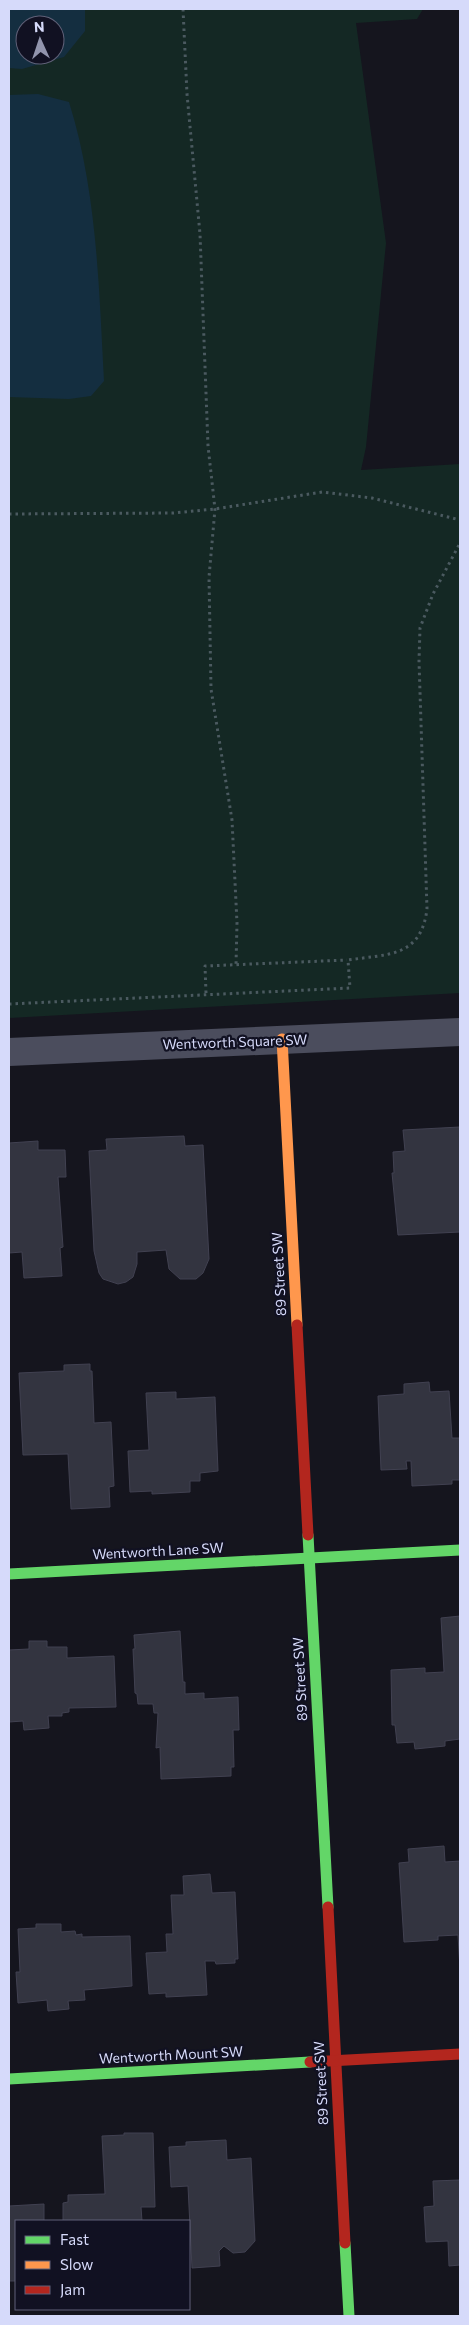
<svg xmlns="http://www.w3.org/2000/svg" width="469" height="2325" font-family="Commissioner,sans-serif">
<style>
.green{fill:#142824;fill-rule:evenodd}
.water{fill:#142e40;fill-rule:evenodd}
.building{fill:#333440;stroke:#414151}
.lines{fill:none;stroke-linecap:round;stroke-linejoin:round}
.path{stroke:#4b5a60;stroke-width:3;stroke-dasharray:2.5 4;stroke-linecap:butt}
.street{stroke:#4b4d5d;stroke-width:28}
.fast{stroke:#63d668;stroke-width:11}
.slow{stroke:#ff974d;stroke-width:11}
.jam{stroke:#b3261e;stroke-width:11}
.labels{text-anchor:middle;stroke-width:4.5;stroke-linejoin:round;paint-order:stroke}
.street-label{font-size:14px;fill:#d6dafa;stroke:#112}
</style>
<rect width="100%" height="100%" fill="#15151e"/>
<path class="green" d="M9 9H423L417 19 356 23 386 243 366 447 361 470 460 464V993L9 1018ZM25 25H55V55H25Z"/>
<g class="water">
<path d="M9 9H85V31L64 57 22 69 9 68ZM25 25H55V55H25Z"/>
<path d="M38 94 69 102C97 191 99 288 104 381L91 396 69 399 9 397V95Z"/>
</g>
<g class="building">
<path d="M460 1127V1232L398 1235 392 1173H394L393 1152 405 1151 403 1130Z"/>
<path d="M184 1136 185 1146 203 1145 209 1259 203 1273 196 1279H180L169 1269 166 1250 137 1252V1264L133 1277 126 1282 118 1284 103 1279 99 1273 94 1251 89 1151 107 1150 106 1139Z"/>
<path d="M38 1141V1150H65L66 1177H58L63 1247 60 1248 62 1276 24 1278 22 1252 9 1253V1143Z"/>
<path d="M90 1364V1371H92L94 1423 111 1422 114 1486 109 1487 110 1507 71 1509 68 1454 23 1455 19 1373 64 1371V1365Z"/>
<path d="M429 1382 430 1392 449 1391 452 1438H460V1480H452V1484L412 1486 411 1461H406L407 1469 381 1470 378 1396 404 1394V1384Z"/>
<path d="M176 1392V1399L215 1397 218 1471 200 1473V1481H190V1492L152 1494V1491L130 1492 128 1451 149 1450 146 1393Z"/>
<path d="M460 1616V1739L445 1741V1746L415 1749 414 1742 397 1743 395 1725H392L391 1670 425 1668V1673L444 1672 441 1618Z"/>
<path d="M180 1631 183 1682H185V1694L204 1693V1699L238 1697 239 1730H233L234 1767H231V1776L161 1779 160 1747 156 1748 158 1713H154L153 1704H138L137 1694 135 1693 133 1649H135L134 1635Z"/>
<path d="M29 1641H47V1647H67V1658L114 1656 116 1707 69 1708V1712L62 1713V1716H48L49 1728 24 1730 23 1721 9 1722V1650L29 1649Z"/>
<path d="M444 1846 445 1862 460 1861V1969L458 1935 438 1936V1940L404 1942 399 1863 409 1862 408 1849Z"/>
<path d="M210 1874 212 1893 235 1892 238 1959H235V1963L216 1964 215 1961H205L207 1995 166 1997V1993L149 1994 146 1953 167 1952 166 1934H173L171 1895H184L183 1876Z"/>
<path d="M36 1924H61V1932L75 1931 76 1935 82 1934V1937L130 1936 132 1986 84 1990 85 2000 68 2001 69 2009 48 2011 47 2000 18 2003 16 1972H20L18 1929 36 1928Z"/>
<path d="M124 2133H153L155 2207H141L142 2221H63V2203L68 2202V2195L105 2194 102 2136 124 2135Z"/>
<path d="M226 2140 227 2160 251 2158 255 2241 245 2252 233 2253 224 2246 219 2251 220 2266 192 2268 188 2186 171 2187 169 2147 186 2146V2142Z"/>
<path d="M460 2180V2265L449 2266 448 2241 426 2242 424 2207 434 2206 433 2181Z"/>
<path d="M44 2204V2221H16V2281H9V2206Z"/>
</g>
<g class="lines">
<g class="path">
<path d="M183 9 187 94 200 234 208 446 215 509 209 577 211 689 232 820 237 923 236 965"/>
<path d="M9 514 173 513 215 509 322 492 372 498 460 520"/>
<path d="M206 993 205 966 347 960"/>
<path d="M9 1004 350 988 348 960C387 954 421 958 427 909L419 661 420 628 433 594 460 543"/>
</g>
<path class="street" d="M9 1052 460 1032"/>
<g class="fast">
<path d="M308 1535 328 1907"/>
<path d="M9 1574 460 1550"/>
<path d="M9 2079 310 2062"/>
<path d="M345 2243 349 2316"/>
</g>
<path class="slow" d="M282 1039 297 1325"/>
<g class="jam">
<path d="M297 1325 308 1535"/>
<path d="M328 1907 345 2243"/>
<path d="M310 2062 460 2054"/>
</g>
</g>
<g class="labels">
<g class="street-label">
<text transform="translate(235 1042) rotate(-2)" y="5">Wentworth Square SW</text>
<text transform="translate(279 1274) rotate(-93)" y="5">89 Street SW</text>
<text transform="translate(158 1551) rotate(-3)" y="5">Wentworth Lane SW</text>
<text transform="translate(300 1679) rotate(-93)" y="5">89 Street SW</text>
<text transform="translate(171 2055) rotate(-3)" y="5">Wentworth Mount SW</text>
<text transform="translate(321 2083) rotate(-93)" y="5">89 Street SW</text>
</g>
</g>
<rect width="469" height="2325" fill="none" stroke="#d6dafa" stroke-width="20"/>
<rect x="15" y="2220" width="175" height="90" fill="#111122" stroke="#606178"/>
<rect x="25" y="2236" width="25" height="8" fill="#63d668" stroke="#606178"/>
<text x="60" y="2245" font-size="15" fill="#d6dafa">Fast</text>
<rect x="25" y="2261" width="25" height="8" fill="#ff974d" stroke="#606178"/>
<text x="60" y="2270" font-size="15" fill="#d6dafa">Slow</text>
<rect x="25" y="2286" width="25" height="8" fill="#b3261e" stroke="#606178"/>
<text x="60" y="2295" font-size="15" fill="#d6dafa">Jam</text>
<g transform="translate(40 40) rotate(357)"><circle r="24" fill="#111122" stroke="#606178"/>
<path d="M0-4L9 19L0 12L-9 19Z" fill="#9295ad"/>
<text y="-8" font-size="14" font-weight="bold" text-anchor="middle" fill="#d6dafa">N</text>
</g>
</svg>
